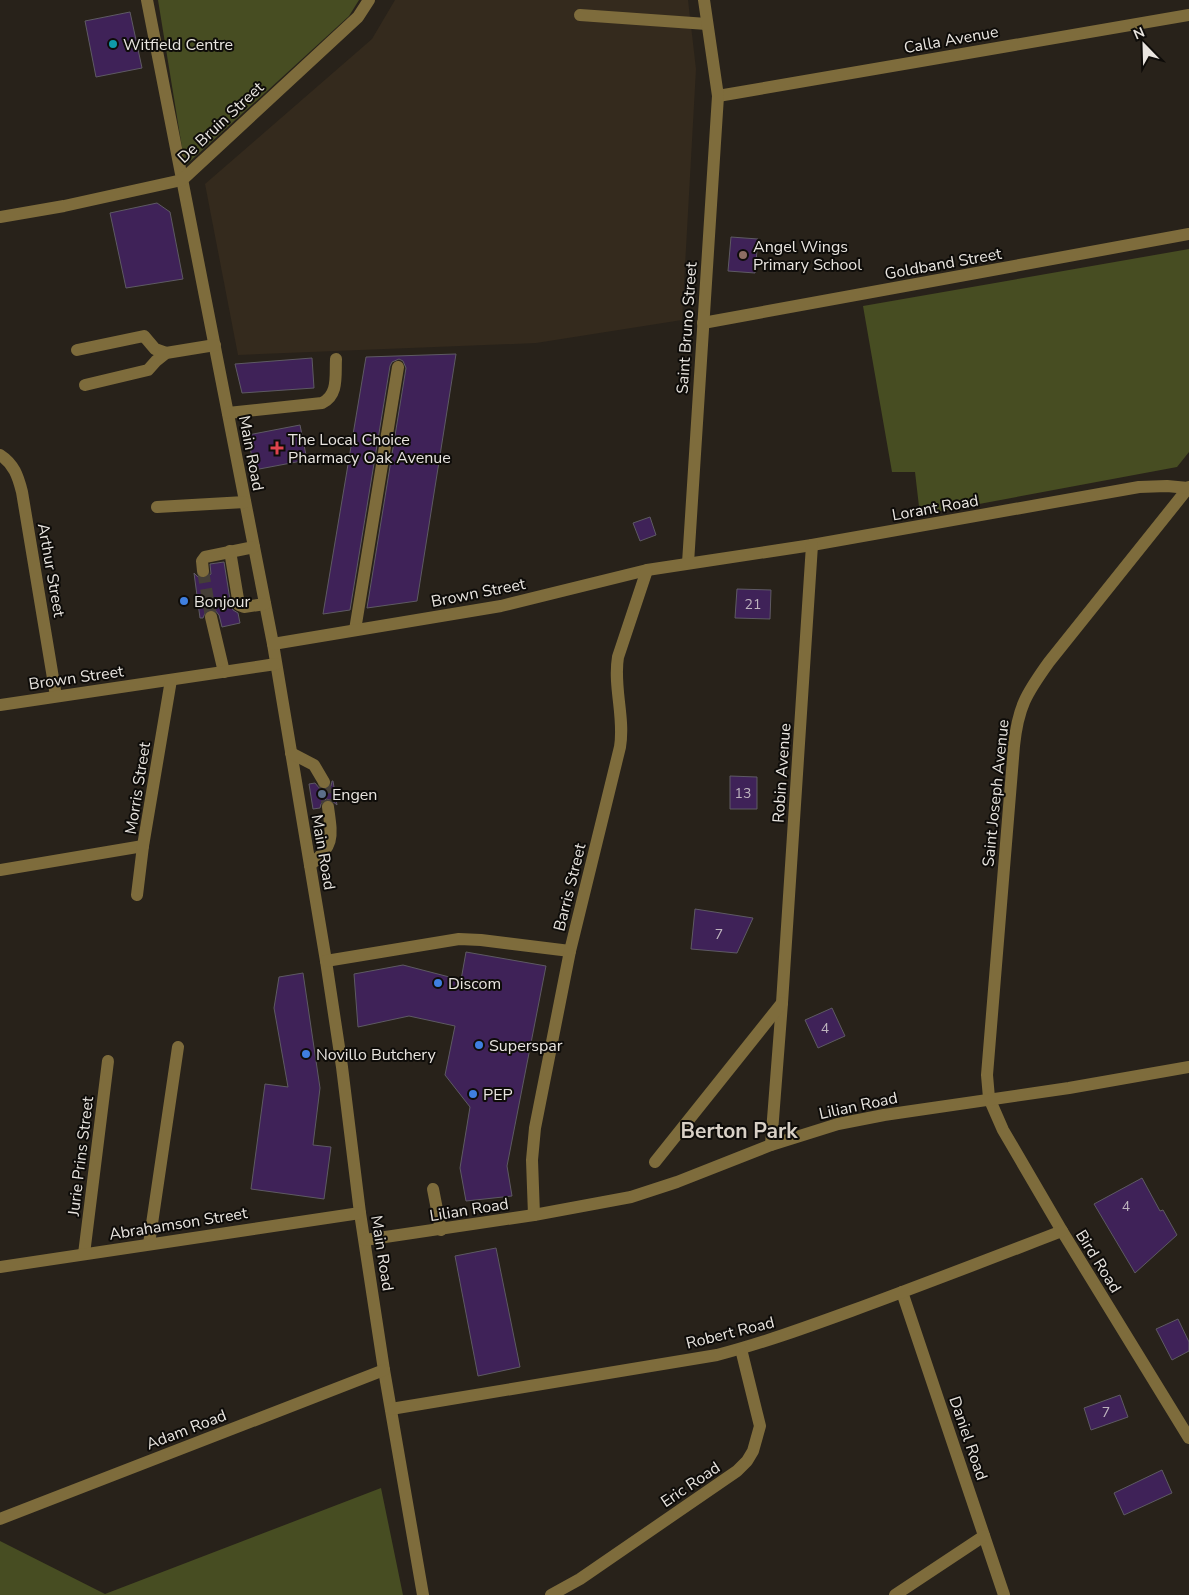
<svg xmlns="http://www.w3.org/2000/svg" width="1189" height="1595" font-family="'Nunito Sans',sans-serif">
<style>
.built{fill:#342a1d}
.green{fill:#474d22}
.building{fill:#3f2258;stroke:#5e5a63}
.lines{fill:none;stroke-linecap:round;stroke-linejoin:round}
.minor-tunnel{stroke:#453f38;stroke-width:12;stroke-dasharray:12 6;stroke-linecap:butt}
.minor{stroke:#7e6c3c;stroke-width:12}
.culture-dot{fill:#0f9aa8;stroke:#0e0c09;stroke-width:2}
.education-dot{fill:#8d6e63;stroke:#0e0c09;stroke-width:2}
.health-dot{fill:#e0444e;stroke:#0e0c09;stroke-width:2}
.shop-dot{fill:#3f7fe0;stroke:#0e0c09;stroke-width:2}
.service-dot{fill:#5c6f8a;stroke:#0e0c09;stroke-width:2}
.labels{text-anchor:middle;stroke-width:4;stroke-linejoin:round;paint-order:stroke}
.number-label{font-size:14px;fill:#beb4be}
.street-label{font-size:16px;fill:#e9e5e0;stroke:#0e0c09}
.poi-label{font-size:16px;fill:#e9e5e0;stroke:#0e0c09;text-anchor:start}
.district-label{font-size:21px;font-weight:bold;fill:#d8d0c6;stroke:#0e0c09}
</style>
<rect width="100%" height="100%" fill="#28221a"/>
<path class="built" d="M395 0H688L696 69 682 320 536 343 238 355 205 184 372 39Z"/>
<g class="green">
<path d="M158 0H359L349 16 185 166Z"/>
<path d="M1189 249V452L1177 467 920 515 915 472H892L863 306Z"/>
<path d="M381 1488 403 1595H0V1541L105 1594Z"/>
</g>
<g class="building">
<path d="M130 12 142 68 96 77 85 21Z"/>
<path d="M157 203 170 212 183 279 126 288 110 213Z"/>
<path d="M731 237 758 239 755 273 728 271Z"/>
<path d="M456 354 417 601 367 608 406 368 403 361 399 359 392 362 390 366 350 610 323 614 366 357Z"/>
<path d="M312 358 314 388 242 393 235 364Z"/>
<path d="M300 425 307 460 254 470 248 435Z"/>
<path d="M650 517 656 535 640 541 633 523Z"/>
<path d="M224 562 231 606 233 610 238 613 240 623 222 627 219 615 214 609 206 611 203 618H200L194 573 199 578 204 579 211 574 210 564Z"/>
<path d="M737 589 771 590 770 619 735 618Z"/>
<path d="M730 776 757 777V809H730Z"/>
<path d="M332 781H333L337 805 331 800 326 799 321 804 320 808 313 809 309 784 315 783 320 789 325 790 331 786Z"/>
<path d="M695 909 753 918 737 953 691 949Z"/>
<path d="M466 952 546 966 507 1166 512 1196 466 1201 460 1168 470 1107 445 1075 455 1026 409 1016 358 1027 354 974 403 965 461 980Z"/>
<path d="M303 973 320 1088 313 1145 331 1147 324 1199 251 1189 265 1084 288 1087 274 1008 279 977Z"/>
<path d="M832 1008 845 1036 818 1048 805 1020Z"/>
<path d="M1142 1178 1160 1211 1163 1210 1177 1235 1135 1273 1094 1204Z"/>
<path d="M496 1248 520 1367 478 1376 455 1256Z"/>
<path d="M1178 1319 1189 1342V1351L1172 1360 1156 1329Z"/>
<path d="M1120 1395 1128 1417 1091 1430 1084 1408Z"/>
<path d="M1162 1470 1172 1493 1124 1515 1114 1493Z"/>
</g>
<g class="lines">
<g class="minor-tunnel">
<path d="M203 571 211 617"/>
<path d="M324 782 328 807"/>
</g>
<g class="minor">
<path d="M147 0 273 644 326 961 342 1067 360 1213 384 1370 423 1595"/>
<path d="M580 15 707 24"/>
<path d="M718 96 1189 15"/>
<path d="M0 217 64 206 182 180 358 17 369 0"/>
<path d="M703 323 1189 234"/>
<path d="M77 350 144 336 155 349 166 353"/>
<path d="M85 385 148 370 156 361 166 353 215 345"/>
<path d="M228 413 322 403C339 395 335 375 336 359"/>
<path d="M0 455C14 464 18 476 22 492L56 696"/>
<path d="M1189 487 1049 662C1026 694 1018 707 1014 746L987 1075 989 1098 1003 1130 1062 1231 1189 1438"/>
<path d="M157 507 245 502"/>
<path d="M230 551 239 605 244 607 265 604"/>
<path d="M688 563 718 96 704 0"/>
<path d="M203 571 202 561 205 557 254 547"/>
<path d="M211 617 224 672"/>
<path d="M355 630 398 367"/>
<path d="M273 644 501 606 647 570 812 545 1139 487 1167 486 1188 488"/>
<path d="M0 705 276 664"/>
<path d="M291 753 314 765 324 782"/>
<path d="M310 865C335 846 332 836 328 807"/>
<path d="M0 870 143 846"/>
<path d="M137 895 143 846 171 680"/>
<path d="M326 961 459 939 481 940 570 951"/>
<path d="M771 1145 782 1003 812 545"/>
<path d="M655 1162 782 1003"/>
<path d="M433 1189 441 1230"/>
<path d="M534 1215 532 1160 535 1128 570 951 620 747C625 717 613 687 618 657L647 570"/>
<path d="M365 1240 534 1215 631 1197 677 1182 771 1145 838 1124 884 1115 1069 1088 1189 1067"/>
<path d="M149 1244 178 1047"/>
<path d="M84 1254 108 1061"/>
<path d="M0 1267 360 1213"/>
<path d="M902 1292 1004 1595"/>
<path d="M391 1409 717 1355C763 1343 807 1327 851 1311 922 1285 992 1258 1062 1231"/>
<path d="M0 1519 384 1370"/>
<path d="M551 1595 580 1579 737 1471 747 1461 753 1451 760 1426 741 1349"/>
<path d="M895 1595 984 1536"/>
</g>
</g>
<circle class="culture-dot" cx="113" cy="44" r="5"/>
<circle class="education-dot" cx="743" cy="255" r="5"/>
<path class="health-dot" d="M274.5 440.5h5v5h5v5h-5v5h-5v-5h-5v-5h5z"/>
<g class="shop-dot">
<circle cx="184" cy="601" r="5"/>
<circle cx="438" cy="983" r="5"/>
<circle cx="479" cy="1045" r="5"/>
<circle cx="306" cy="1054" r="5"/>
<circle cx="473" cy="1094" r="5"/>
</g>
<circle class="service-dot" cx="322" cy="794" r="5"/>
<g class="labels">
<g class="number-label">
<text x="753" y="609">21</text>
<text x="743" y="798">13</text>
<text x="719" y="939">7</text>
<text x="825" y="1033">4</text>
<text x="1126" y="1211">4</text>
<text x="1106" y="1417">7</text>
</g>
<g class="street-label">
<text transform="translate(951 39) rotate(-10)" y="6">Calla Avenue</text>
<text transform="translate(220 122) rotate(-43)" y="6">De Bruin Street</text>
<text transform="translate(943 263) rotate(-10)" y="6">Goldband Street</text>
<text transform="translate(686 328) rotate(-86)" y="6">Saint Bruno Street</text>
<text transform="translate(252 453) rotate(79)" y="6">Main Road</text>
<text transform="translate(935 507) rotate(-10)" y="6">Lorant Road</text>
<text transform="translate(52 570) rotate(80)" y="6">Arthur Street</text>
<text transform="translate(478 592) rotate(-11)" y="6">Brown Street</text>
<text transform="translate(76 677) rotate(-8)" y="6">Brown Street</text>
<text transform="translate(781 773) rotate(-86)" y="6">Robin Avenue</text>
<text transform="translate(137 788) rotate(-81)" y="6">Morris Street</text>
<text transform="translate(995 793) rotate(-84)" y="6">Saint Joseph Avenue</text>
<text transform="translate(324 852) rotate(80)" y="6">Main Road</text>
<text transform="translate(569 887) rotate(-76)" y="6">Barris Street</text>
<text transform="translate(858 1105) rotate(-12)" y="6">Lilian Road</text>
<text transform="translate(80 1156) rotate(-83)" y="6">Jurie Prins Street</text>
<text transform="translate(469 1209) rotate(-9)" y="6">Lilian Road</text>
<text transform="translate(178 1223) rotate(-9)" y="6">Abrahamson Street</text>
<text transform="translate(383 1253) rotate(81)" y="6">Main Road</text>
<text transform="translate(1099 1261) rotate(58)" y="6">Bird Road</text>
<text transform="translate(730 1332) rotate(-14)" y="6">Robert Road</text>
<text transform="translate(186 1429) rotate(-21)" y="6">Adam Road</text>
<text transform="translate(969 1438) rotate(71)" y="6">Daniel Road</text>
<text transform="translate(690 1484) rotate(-34)" y="6">Eric Road</text>
</g>
<g class="poi-label">
<text x="123" y="50">Witfield Centre</text>
<text x="753" y="252">Angel Wings<tspan x="753" dy="18">Primary School</tspan></text>
<text x="288" y="445">The Local Choice<tspan x="288" dy="18">Pharmacy Oak Avenue</tspan></text>
<text x="194" y="607">Bonjour</text>
<text x="332" y="800">Engen</text>
<text x="448" y="989">Discom</text>
<text x="489" y="1051">Superspar</text>
<text x="316" y="1060">Novillo Butchery</text>
<text x="483" y="1100">PEP</text>
</g>
<g class="district-label">
<text x="739" y="1138">Berton Park</text>
</g>
</g>
<g transform="translate(1144 45) rotate(337)" stroke="#0e0c09" stroke-width="4" paint-order="stroke">
<path d="M0-4L9 19L0 12L-9 19Z" fill="#e9e5e0"/>
<text y="-8" font-size="14" font-weight="bold" text-anchor="middle" fill="#e9e5e0">N</text>
</g>
</svg>
